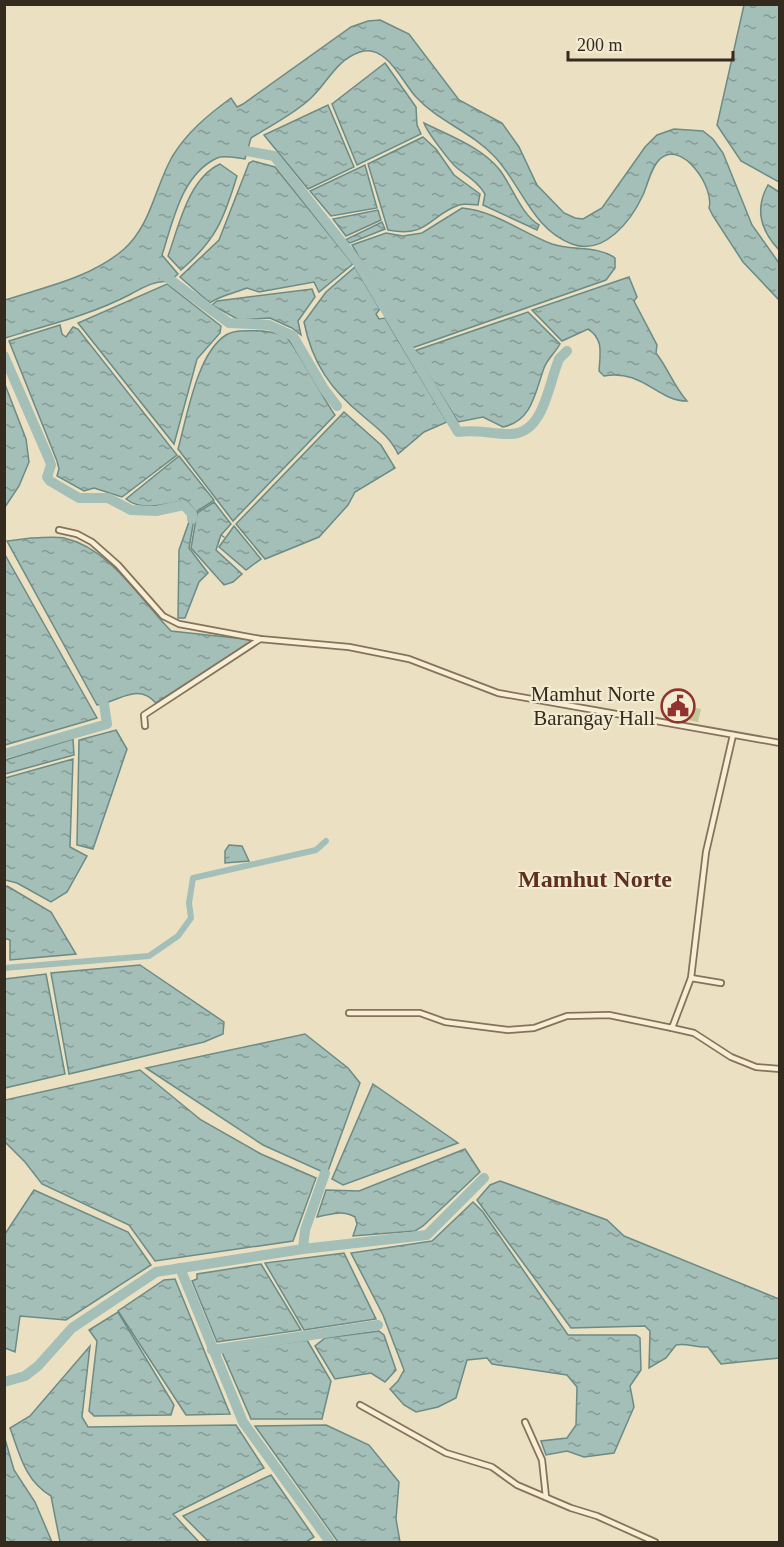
<svg xmlns="http://www.w3.org/2000/svg" width="784" height="1547" font-family="'Times New Roman',serif">
<style>
.grass{fill:#c0c997}
.water{fill:url(#water-ripples);stroke:#6c8b85;stroke-width:1.5}
.lines{fill:none;stroke-linecap:round;stroke-linejoin:round}
.stream{stroke:#6c8b85;stroke-width:1.5}
.canal{stroke:#a4beb8;stroke-width:6}
.river{stroke:#a4beb8;stroke-width:10}
.minor-casing{stroke:#84735a;stroke-width:8}
.minor{stroke:#f7eed5;stroke-width:4.5}
.labels{text-anchor:middle;stroke-width:4.5;stroke-linejoin:round;paint-order:stroke}
.poi-label{font-size:21px;fill:#352a1e;stroke:#f3ebd1;text-anchor:end}
.quarter-label{font-size:24px;font-weight:bold;fill:#5f3020;stroke:#f3ebd1}
</style>
<defs>
<pattern id="water-ripples" width="26" height="14" patternUnits="userSpaceOnUse" patternTransform="scale(1.5)"><rect width="26" height="14" fill="#a4beb8"/><path d="M2 4q2-2 4 0t4 0M15 11q2-2 4 0t4 0" fill="none" stroke="#869b95"/></pattern>
</defs>
<rect width="100%" height="100%" fill="#ebe1c2"/>
<path class="grass" d="M681 705 701 709 698 722 678 718Z"/>
<g class="water">
<path d="M744 5H779V182L741 161 717 125Z"/>
<path d="M380 20 409 34 459 100 502 123 519 147 537 185 564 213 575 218 583 219 602 208 645 147 657 135 674 129 703 131 713 139 723 153 752 225 779 263V300L743 262 713 216 709 208C715 188 682 139 660 159 651 167 648 184 643 195 631 221 604 256 572 244 532 229 522 186 495 157 472 132 439 122 416 97 402 82 386 43 360 52 336 60 328 82 311 98 293 115 271 125 251 138L245 159C236 158 224 155 217 158 181 175 173 222 162 255L178 274 169 282C157 279 142 288 131 294 91 315 48 325 5 338V300C45 287 90 278 123 250 151 226 155 187 172 157 187 132 208 115 231 98L237 107 243 104 351 27 368 21Z"/>
<path d="M385 63 416 107 417 125 421 134 357 165 332 104Z"/>
<path d="M328 105 354 167 308 189 264 135Z"/>
<path d="M424 123C450 136 481 147 499 169 513 187 520 213 539 225L537 230 483 205 485 194C478 182 467 176 457 168 450 162 427 132 424 123Z"/>
<path d="M423 137 436 149 454 175 480 194 478 205C472 205 464 203 459 205 428 216 429 238 388 230L368 164Z"/>
<path d="M253 161 275 167 353 264 319 292 314 282 259 292 247 288C237 292 216 297 210 303L180 277 219 240 249 163Z"/>
<path d="M220 164 237 176C224 219 216 240 181 270L168 256C179 226 188 179 220 164Z"/>
<path d="M365 165 377 208 331 216 310 191Z"/>
<path d="M768 185 779 192V250C760 230 755 208 768 185Z"/>
<path d="M462 208C495 211 521 232 552 244 572 251 597 245 615 258V268L606 280 412 348 352 245 386 233 403 236 422 233Z"/>
<path d="M378 210 381 220 346 236 333 219Z"/>
<path d="M382 222 385 229 350 243 345 240Z"/>
<path d="M355 267 380 309 376 314 379 319 385 318 447 422 424 432 398 454C390 437 377 428 363 416 331 390 312 363 304 322L326 292Z"/>
<path d="M629 277 637 297 634 301 657 345 656 353C668 368 674 387 687 401 657 401 643 369 604 376L599 371C600 354 604 339 588 329L562 341 532 310Z"/>
<path d="M167 284 221 326 220 333 197 359 174 444 78 323Z"/>
<path d="M312 289 315 297 298 321 301 335 292 328 270 318 239 320 212 305 217 301Z"/>
<path d="M528 312 560 344C555 353 548 358 544 368 535 393 532 421 503 427L483 417 458 422 414 351Z"/>
<path d="M60 325 62 334 66 337 73 327 78 329 177 455 122 497 94 488 84 491 57 476 59 469 57 461 9 341Z"/>
<path d="M263 331C270 332 280 333 286 337 294 342 324 401 335 415L233 521 178 449C187 417 197 353 226 335 236 329 251 331 263 331Z"/>
<path d="M4 382 26 439 29 462 19 486 5 507Z"/>
<path d="M344 412 381 445 395 468 355 492 348 505 319 537 265 559 236 524Z"/>
<path d="M179 456 214 500 196 512 186 500C168 504 142 512 126 499Z"/>
<path d="M214 502 231 524 221 535 216 550 242 574 233 582 224 585 191 548 197 513Z"/>
<path d="M190 519H194L189 548 208 573 199 582 185 618H178L179 550Z"/>
<path d="M234 526 261 559 246 570 219 547Z"/>
<path d="M31 538C42 538 54 536 64 538 110 548 140 599 171 631L254 640 156 703C137 682 119 702 97 705L7 541Z"/>
<path d="M4 553 97 718 5 745H4Z"/>
<path d="M116 730 127 749 93 849 77 845 79 740Z"/>
<path d="M73 739 74 755 5 774V760Z"/>
<path d="M73 759 70 847 87 856 67 892 51 902 17 883 5 880V778Z"/>
<path d="M229 845 242 846 249 861 225 863V851Z"/>
<path d="M7 886 51 912 76 954 10 960V940L4 938V887Z"/>
<path d="M140 965 224 1022 223 1034 204 1042 69 1074 51 973Z"/>
<path d="M46 974 65 1074 5 1088V979Z"/>
<path d="M305 1034 348 1068 360 1083 328 1171 325 1173 263 1145 146 1068Z"/>
<path d="M140 1070 201 1120 261 1154 316 1178 293 1241 155 1261 129 1225 42 1184 25 1162 5 1142V1100Z"/>
<path d="M373 1084 458 1143 343 1185 332 1179Z"/>
<path d="M465 1149 480 1172 423 1226 415 1231 353 1236 357 1224 355 1217C343 1210 330 1214 317 1217L326 1190 359 1191Z"/>
<path d="M500 1181 607 1220 624 1236 779 1299V1358L721 1364 708 1347C696 1348 688 1343 676 1345L666 1358 649 1368 650 1331 645 1326 571 1328 477 1200 490 1185Z"/>
<path d="M34 1190 128 1232 151 1265 66 1320 20 1316 15 1352 5 1348V1234Z"/>
<path d="M473 1202 483 1212 568 1335H636L640 1338 641 1370 630 1386 634 1407 614 1453 584 1457 567 1451 546 1455 541 1441 567 1438 576 1425 577 1387 567 1375 492 1364 487 1358 467 1360 456 1398 438 1407 416 1412 404 1405 390 1389 398 1381 404 1370 383 1315 351 1253 432 1241Z"/>
<path d="M344 1253 376 1319 304 1330 265 1263Z"/>
<path d="M261 1264 301 1330 217 1342 192 1281 197 1279V1274Z"/>
<path d="M175 1279 230 1414 186 1415 118 1311 164 1280Z"/>
<path d="M118 1312 174 1405 171 1415 94 1416 89 1411 97 1341 89 1330Z"/>
<path d="M379 1331 384 1335 396 1370 385 1382 371 1373 335 1379 315 1346 325 1338Z"/>
<path d="M307 1340 331 1381 322 1419H251L222 1352Z"/>
<path d="M90 1346 82 1417 88 1427 236 1425 264 1468 173 1514 199 1542H60L51 1496C25 1481 20 1455 10 1428L30 1416Z"/>
<path d="M326 1425 369 1445 399 1482 396 1519 400 1542H338L255 1426Z"/>
<path d="M5 1439 14 1470 35 1502 52 1542H5Z"/>
<path d="M271 1475 314 1537 306 1542H209L183 1516Z"/>
</g>
<g class="lines">
<path class="stream" d="M221 535 224 537"/>
<path class="canal" d="M4 968 149 956 178 936 191 918 189 903 193 878 316 850 326 841"/>
<g class="river">
<path d="M235 149 274 156 358 263 458 432C477 429 491 434 509 434 544 435 548 385 559 359L567 351"/>
<path d="M161 273 229 323 269 325 293 336 324 389 337 406"/>
<path d="M4 356 49 459 51 465 47 477 50 481 79 498H108L131 510 156 511 184 505 192 514V519"/>
<path d="M4 754 107 724 104 704"/>
<path d="M303 1249 305 1230 325 1173"/>
<path d="M180 1268 243 1422 330 1542"/>
<path d="M212 1350 378 1325"/>
<path d="M4 1382 25 1376 38 1366 72 1328 156 1272 303 1249 427 1235 484 1178"/>
</g>
<defs>
<g id="minor">
<path d="M59 530 77 534 92 542 118 565 163 616 179 624 260 639 349 647 409 659 498 693 780 743"/>
<path d="M145 726 144 715 260 639"/>
<path d="M691 978 721 983"/>
<path d="M349 1013H420L445 1022 508 1030 534 1028 567 1016 609 1015 672 1028 691 978 706 852 733 735"/>
<path d="M672 1028 694 1033 731 1057 756 1067 780 1069"/>
<path d="M360 1405 446 1453 492 1467 517 1485 571 1508 597 1516 655 1542"/>
<path d="M525 1422 542 1460 546 1497"/>
</g>
</defs>
<use href="#minor" class="minor-casing"/>
<use href="#minor" class="minor"/>
</g>
<defs>
<symbol id="civic-ring" viewBox="-11 -11 22 22"><circle r="9.5" fill="#f3ebd1" stroke="#90322e" stroke-width="1.5"/><path d="M-.6-6.5H3V-4.5H.6V-3L4-1V1h2V6H-6V1h2V-1L-.6-3ZM-1.2 2.5V6h2.4V2.5Z" fill="#90322e"/></symbol>
</defs>
<g fill-rule="evenodd">
<use href="#civic-ring" x="659" y="687" width="38" height="38"/>
</g>
<g class="labels">
<g class="poi-label">
<text x="655" y="701">Mamhut Norte<tspan x="655" dy="24">Barangay Hall</tspan></text>
</g>
<g class="quarter-label">
<text x="595" y="887">Mamhut Norte</text>
</g>
</g>
<rect width="784" height="1547" fill="none" stroke="#352a1e" stroke-width="12"/>
<path d="M568 51v9h165v-9" fill="none" stroke="#352a1e" stroke-width="3"/>
<text x="577" y="51" font-size="18" fill="#352a1e" stroke="#f3ebd1" stroke-width="4.5" paint-order="stroke">200 m</text>
</svg>
